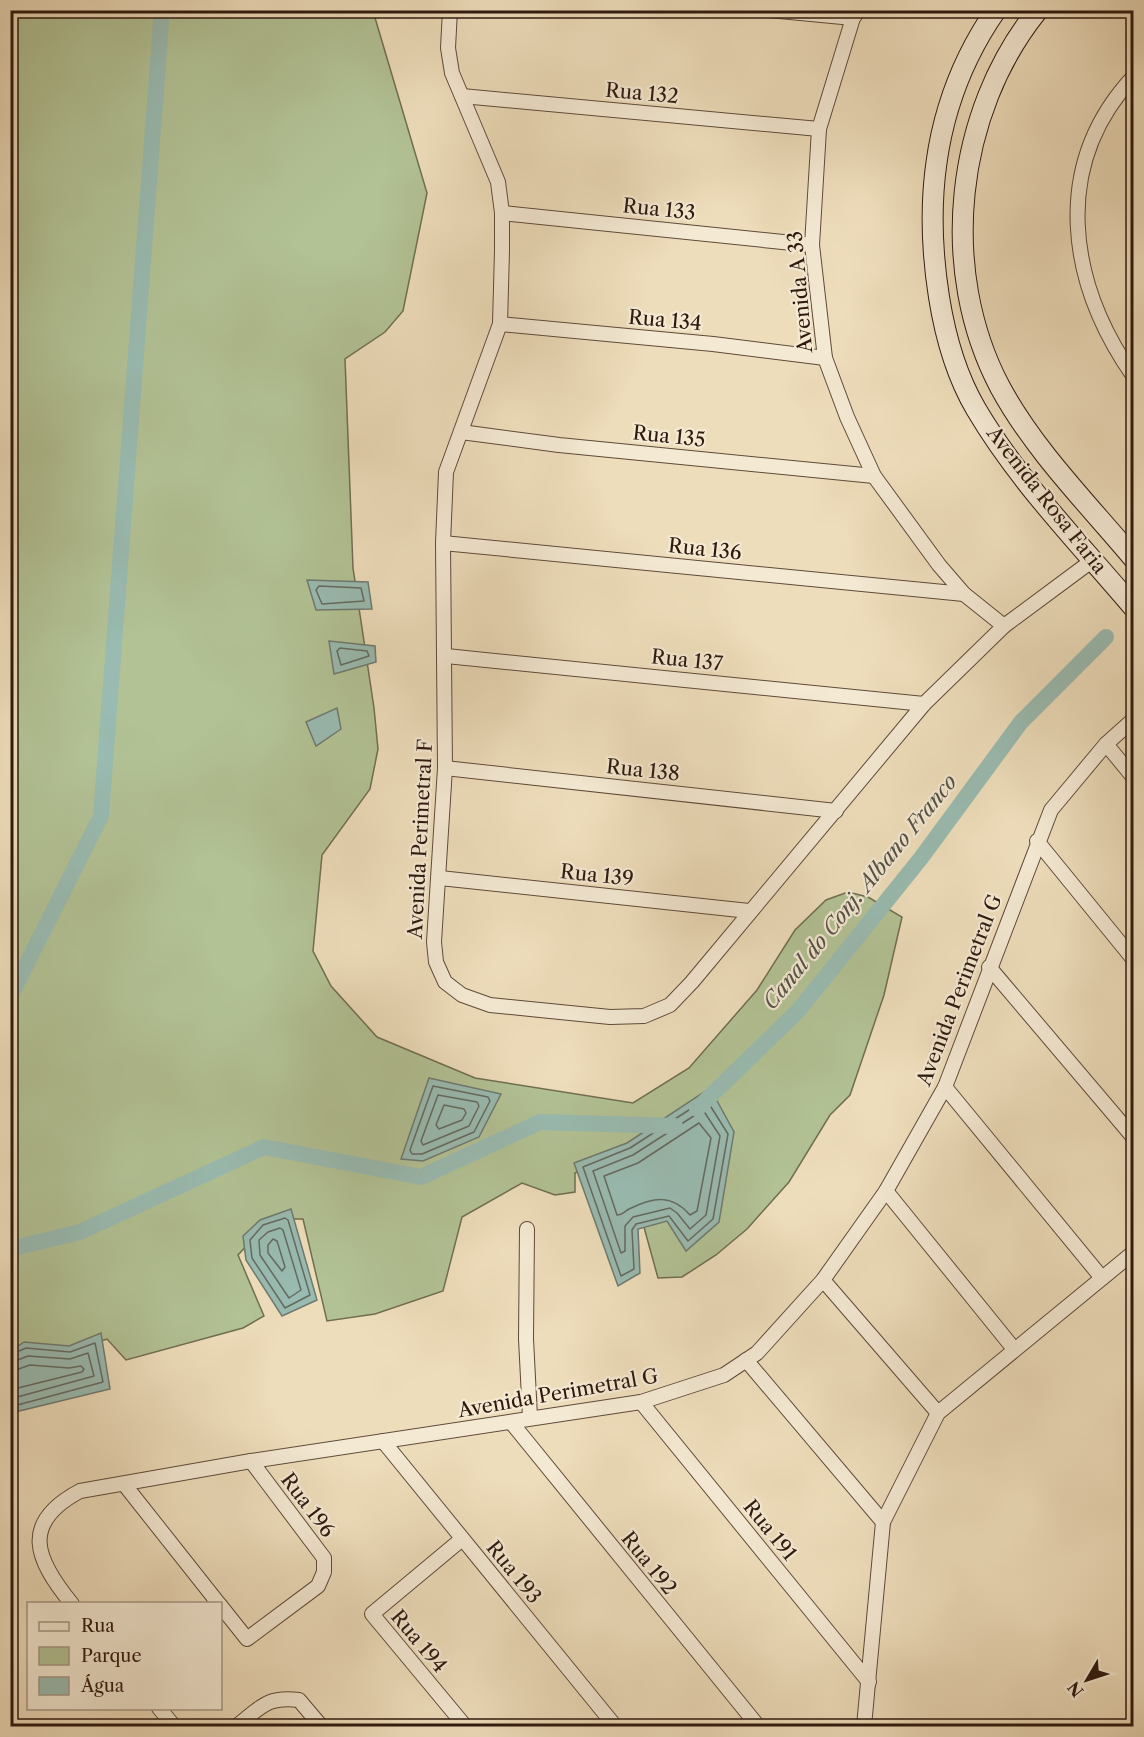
<svg xmlns="http://www.w3.org/2000/svg" width="1144" height="1737" font-family="'Libre Caslon Text',serif">
<style>
.green{fill:#b2c295;stroke:#706e52;stroke-width:1.5}
.water{fill:#99bbb1;stroke:#6f7a70;stroke-width:1.5}
.lines{fill:none;stroke-linecap:round;stroke-linejoin:round}
.shore{stroke:#646a60;stroke-width:1.5}
.canal{stroke:#99bbb1;stroke-width:16}
.street-casing{stroke:#5f4a3a;stroke-width:16}
.secondary-casing{stroke:#2f190f;stroke-width:22}
.street{stroke:#f4e9d3;stroke-width:14}
.secondary{stroke:#f4e9d3;stroke-width:20}
.labels{text-anchor:middle;stroke-width:4.5;stroke-linejoin:round;paint-order:stroke}
.street-label{font-size:20px;fill:#2f190f;stroke:#f4e9d3}
.water-label{font-size:21px;font-style:italic;fill:#545248;stroke:#f4e9d3}
</style>
<rect width="100%" height="100%" fill="#edb"/>
<filter id="stains"><feTurbulence type="fractalNoise" baseFrequency=".00333" numOctaves="4"/><feColorMatrix values="0 0 0 0 .2 0 0 0 0 .09 0 0 0 0 .02 0 0 0 .5 -.17"/></filter>
<radialGradient id="worn" r=".72"><stop offset=".6" stop-color="#630" stop-opacity="0"/><stop offset="1" stop-color="#630" stop-opacity=".3"/></radialGradient>
<path class="green" d="M11 11H373L427 193 403 311 385 332 345 359 353 568 374 708 378 749 370 789 322 855 313 951 331 986 377 1037 475 1078 633 1103 689 1068 757 990 795 930 826 900 848 892 868 897 902 917 884 995 850 1095 830 1115 789 1182 747 1229 716 1255 682 1277 658 1278 631 1180 602 1160 575 1173V1192L555 1195 522 1183 462 1217 443 1291 375 1314 327 1321 303 1219H272L238 1255 264 1316 243 1328 126 1360 107 1339 28 1365 11 1361Z"/>
<g class="water">
<path d="M307 580 368 582 372 609 316 610Z"/>
<path d="M329 641 375 646 376 662 334 674Z"/>
<path d="M337 708 341 729 316 746 306 722Z"/>
<path d="M429 1078 501 1094 479 1137 423 1161 401 1159Z"/>
<path d="M710 1088 734 1132 719 1222 686 1251 667 1221 638 1229 640 1273 618 1286 574 1163 627 1143Z"/>
<path d="M291 1209 317 1300 282 1316 246 1260 243 1236 260 1220Z"/>
<path d="M101 1333 110 1389 11 1413V1351L24 1342 69 1346Z"/>
</g>
<g class="lines">
<g class="shore">
<path d="M319 586 361 588 364 601 322 604 316 590Z"/>
<path d="M340 648 367 651 369 656 341 665 337 651Z"/>
<path d="M433 1086 488 1097 490 1101 474 1132 422 1154H412L410 1150Z"/>
<path d="M438 1095 477 1102 479 1106 469 1126 423 1145 421 1141Z"/>
<path d="M706 1099 728 1134 713 1219 688 1241 669 1216 636 1224 632 1230 634 1269 621 1276 583 1167 630 1148Z"/>
<path d="M444 1105 464 1109 466 1113 462 1120 439 1129 436 1125Z"/>
<path d="M703 1110 720 1136 706 1215 690 1229 677 1213 670 1208 633 1217 625 1226V1251L621 1253 593 1171 633 1155Z"/>
<path d="M699 1123 711 1138 697 1211 690 1215C672 1194 654 1197 629 1209 624 1212 622 1215 617 1215L604 1176 638 1163Z"/>
<path d="M285 1218 288 1220 310 1295 285 1308 252 1258 250 1240 263 1225Z"/>
<path d="M280 1228 283 1230 301 1290 289 1298 260 1255 259 1240 268 1232Z"/>
<path d="M273 1239 277 1241 285 1267 282 1271 268 1253V1245Z"/>
<path d="M10 1355 26 1348 70 1352 95 1343 103 1382 10 1407"/>
<path d="M10 1363 28 1356 70 1359 88 1353 94 1376 10 1399"/>
<path d="M10 1372 30 1365 69 1368 81 1366 84 1369 82 1372 10 1390"/>
</g>
<g class="canal">
<path d="M10 997 101 816 162 10"/>
<path d="M697 1109 798 1011 921 858 1021 722 1106 637"/>
<path d="M10 1249 80 1232 264 1147 421 1177 540 1122 675 1126"/>
</g>
<defs>
<g id="street">
<path d="M450 10 448 48 452 73 498 182 502 213V251L500 324 446 472 443 543 445 768 434 942 436 962 445 982 462 995 490 1005 610 1017 644 1016 670 1005 692 982 924 704 1004 626 1093 560"/>
<path d="M769 10 853 18"/>
<path d="M859 10 853 18 819 129 812 245 825 358 847 417 874 476 939 565 964 594 1004 626"/>
<path d="M1134 76C1050 166 1068 283 1134 377"/>
<path d="M462 96 819 129"/>
<path d="M502 213 812 245"/>
<path d="M500 324 713 344 825 358"/>
<path d="M461 432 559 445 874 476"/>
<path d="M443 543 964 594"/>
<path d="M446 656 924 704"/>
<path d="M1106 744 1134 778"/>
<path d="M445 768 836 811"/>
<path d="M1037 841 1134 960"/>
<path d="M440 878 749 911"/>
<path d="M989 967 1134 1138"/>
<path d="M945 1087 1102 1278"/>
<path d="M886 1191 1014 1349"/>
<path d="M527 1229 526 1339 530 1417"/>
<path d="M823 1280 938 1413"/>
<path d="M746 1360 883 1522"/>
<path d="M641 1402 869 1682"/>
<path d="M511 1422 758 1726"/>
<path d="M383 1441 615 1726"/>
<path d="M124 1484 219 1604"/>
<path d="M462 1539 372 1614 465 1726"/>
<path d="M72 1604C35 1559 20 1523 80 1491L251 1461 641 1402 724 1375 757 1353 823 1280 886 1191 945 1087 1051 810 1106 744 1134 719"/>
<path d="M220 1605 247 1639 318 1586 324 1572V1558L251 1461"/>
<path d="M159 1708 174 1726"/>
<path d="M237 1726C261 1707 267 1696 299 1700L321 1726"/>
<path d="M864 1726 883 1522 938 1413 1134 1252"/>
</g>
<g id="secondary">
<path d="M996 10C936 96 923 196 939 297 945 335 956 375 976 409 1019 482 1079 543 1134 608"/>
<path d="M1038 10C955 112 938 270 1000 387 1034 450 1088 504 1134 559"/>
</g>
</defs>
<use href="#street" class="street-casing"/>
<use href="#secondary" class="secondary-casing"/>
<use href="#street" class="street"/>
<use href="#secondary" class="secondary"/>
</g>
<g class="labels">
<g class="street-label">
<text transform="translate(642 93) rotate(5)" y="7">Rua 132</text>
<text transform="translate(659 209) rotate(6)" y="7">Rua 133</text>
<text transform="translate(800 292) rotate(-95)" y="7">Avenida A 33</text>
<text transform="translate(665 320) rotate(5)" y="7">Rua 134</text>
<text transform="translate(669 436) rotate(6)" y="7">Rua 135</text>
<text transform="translate(1047 500) rotate(52)" y="7">Avenida Rosa Faria</text>
<text transform="translate(705 549) rotate(6)" y="7">Rua 136</text>
<text transform="translate(687 660) rotate(6)" y="7">Rua 137</text>
<text transform="translate(643 770) rotate(6)" y="7">Rua 138</text>
<text transform="translate(420 839) rotate(-87)" y="7">Avenida Perimetral F</text>
<text transform="translate(597 875) rotate(6)" y="7">Rua 139</text>
<text transform="translate(959 990) rotate(-69)" y="7">Avenida Perimetral G</text>
<text transform="translate(558 1393) rotate(-10)" y="7">Avenida Perimetral G</text>
<text transform="translate(308 1505) rotate(53)" y="7">Rua 196</text>
<text transform="translate(770 1530) rotate(51)" y="7">Rua 191</text>
<text transform="translate(649 1563) rotate(51)" y="7">Rua 192</text>
<text transform="translate(514 1572) rotate(51)" y="7">Rua 193</text>
<text transform="translate(419 1641) rotate(50)" y="7">Rua 194</text>
</g>
<g class="water-label">
<text transform="translate(860 892) rotate(-51)" y="7">Canal do Conj. Albano Franco</text>
</g>
</g>
<rect width="1144" height="1737" fill="none" stroke="#edb" stroke-width="36"/>
<rect x="12" y="12" width="1120" height="1713" fill="none" stroke="#2f190f" stroke-width="3"/>
<rect x="18" y="18" width="1108" height="1701" fill="none" stroke="#2f190f" stroke-width="1.5"/>
<rect x="27" y="1602" width="195" height="108" fill="#f4e9d3" stroke="#a59685" stroke-width="1.5"/>
<rect x="39" y="1622" width="30" height="9" fill="#f4e9d3" stroke="#a59685" stroke-width="1.5"/>
<text x="81" y="1632" font-size="18" fill="#2f190f">Rua</text>
<rect x="39" y="1647" width="30" height="18" fill="#b2c295" stroke="#a59685" stroke-width="1.5"/>
<text x="81" y="1662" font-size="18" fill="#2f190f">Parque</text>
<rect x="39" y="1677" width="30" height="18" fill="#99bbb1" stroke="#a59685" stroke-width="1.5"/>
<text x="81" y="1692" font-size="18" fill="#2f190f">Água</text>
<g transform="translate(1087 1680) rotate(231)" stroke="#f4e9d3" stroke-width="4.5" paint-order="stroke">
<path d="M0-4.5L10 22L0 15L-10 22Z" fill="#2f190f"/>
<text y="-9" font-size="16" font-weight="bold" text-anchor="middle" fill="#2f190f">N</text>
</g>
<rect width="100%" height="100%" filter="url(#stains)"/>
<rect width="100%" height="100%" fill="url(#worn)"/>
</svg>
